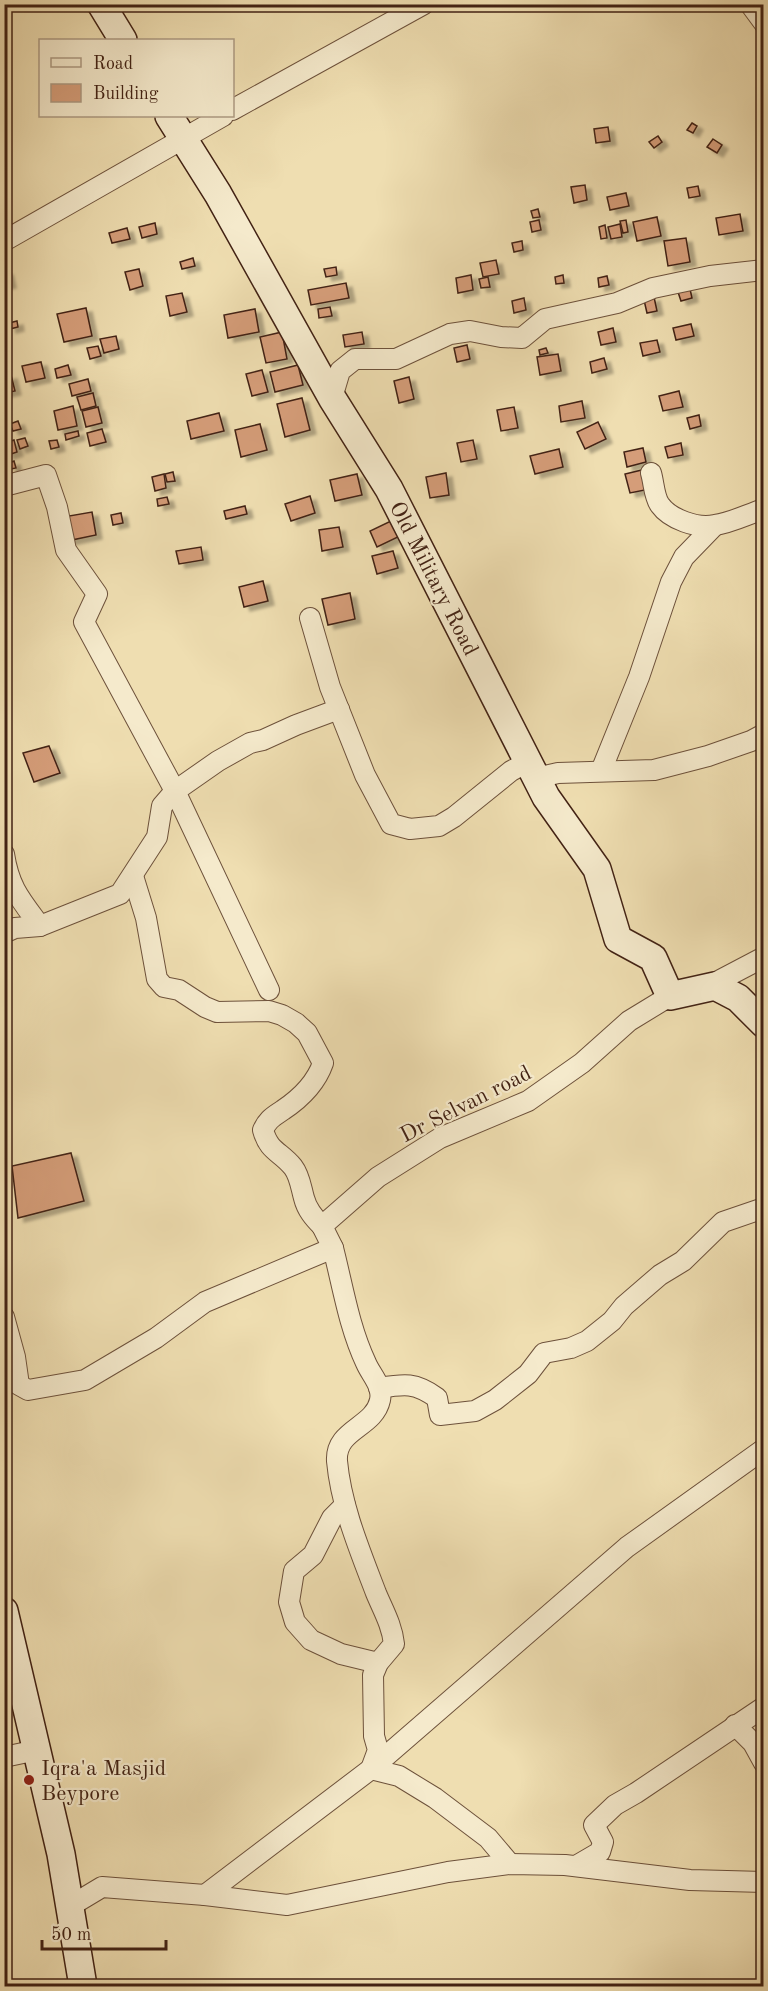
<svg xmlns="http://www.w3.org/2000/svg" width="768" height="1991" font-family="'Old Standard TT',serif">
<style>
.building{fill:#d59d79;stroke:#422214;stroke-width:1.5;filter:url(#shadow)}
.lines{fill:none;stroke-linecap:round;stroke-linejoin:round}
.minor-casing{stroke:#6d513b;stroke-width:22}
.secondary-casing{stroke:#422214;stroke-width:30}
.minor{stroke:#f5eacc;stroke-width:20}
.secondary{stroke:#f5eacc;stroke-width:27}
.poi-dot{fill:#8f2418;stroke:#f5eacc;stroke-width:2}
.labels{text-anchor:middle;stroke-width:4.5;stroke-linejoin:round;paint-order:stroke}
.street-label{font-size:22px;fill:#422214;stroke:#f5eacc}
.poi-label{font-size:22px;fill:#422214;stroke:#f5eacc;text-anchor:start}
</style>
<defs>
<filter id="shadow"><feDropShadow dx="6" dy="4" stdDeviation="1.5" flood-color="#0004"/></filter>
</defs>
<rect width="100%" height="100%" fill="#efdeb1"/>
<filter id="stains"><feTurbulence type="fractalNoise" baseFrequency=".00333" numOctaves="4"/><feColorMatrix values="0 0 0 0 .2 0 0 0 0 .09 0 0 0 0 .02 0 0 0 .5 -.17"/></filter>
<radialGradient id="worn" r=".72"><stop offset=".6" stop-color="#630" stop-opacity="0"/><stop offset="1" stop-color="#630" stop-opacity=".3"/></radialGradient>
<g class="building">
<path d="M692 123 697 126 693 133 687 130Z"/>
<path d="M608 127 610 141 596 143 594 129Z"/>
<path d="M658 136 662 142 654 148 649 142Z"/>
<path d="M713 139 722 145 717 153 707 147Z"/>
<path d="M585 185 587 200 574 203 571 187Z"/>
<path d="M698 186 700 196 689 198 687 188Z"/>
<path d="M626 193 629 206 610 210 607 197Z"/>
<path d="M538 209 540 217 533 218 531 211Z"/>
<path d="M740 214 743 231 719 235 716 218Z"/>
<path d="M657 217 661 236 637 241 633 222Z"/>
<path d="M539 220 541 230 532 232 530 222Z"/>
<path d="M626 220 628 232 623 233 620 221Z"/>
<path d="M155 223 157 234 142 238 139 227Z"/>
<path d="M620 224 622 237 611 239 608 227Z"/>
<path d="M605 225 607 238 601 239 599 227Z"/>
<path d="M127 228 130 239 112 243 109 233Z"/>
<path d="M686 238 690 262 668 266 664 241Z"/>
<path d="M522 241 523 250 514 252 512 243Z"/>
<path d="M193 258 195 266 182 269 180 262Z"/>
<path d="M496 260 499 274 483 277 480 263Z"/>
<path d="M336 267 337 275 326 277 324 269Z"/>
<path d="M139 269 143 286 130 290 125 272Z"/>
<path d="M7 271 10 284 4 285V272Z"/>
<path d="M471 275 473 290 458 293 456 278Z"/>
<path d="M563 275 564 283 556 284 555 277Z"/>
<path d="M607 276 609 285 599 287 598 278Z"/>
<path d="M488 277 490 287 481 288 479 279Z"/>
<path d="M346 283 349 298 311 305 308 290Z"/>
<path d="M690 289 692 298 681 301 678 292Z"/>
<path d="M182 293 187 312 170 316 166 296Z"/>
<path d="M654 297 657 311 647 313 644 300Z"/>
<path d="M524 298 526 310 514 313 512 301Z"/>
<path d="M330 307 332 316 319 318 318 309Z"/>
<path d="M86 308 92 336 64 342 57 314Z"/>
<path d="M255 309 259 332 228 338 224 315Z"/>
<path d="M17 321 18 327 10 329 9 323Z"/>
<path d="M691 324 694 336 676 340 673 328Z"/>
<path d="M613 328 616 342 601 345 598 332Z"/>
<path d="M282 332 287 359 266 363 260 337Z"/>
<path d="M362 332 364 344 345 347 343 335Z"/>
<path d="M116 336 119 349 104 353 100 339Z"/>
<path d="M657 340 660 352 643 356 640 343Z"/>
<path d="M467 345 470 359 457 362 454 348Z"/>
<path d="M98 346 101 356 90 359 87 348Z"/>
<path d="M546 348 548 353 540 355 539 350Z"/>
<path d="M558 354 561 371 540 375 537 357Z"/>
<path d="M604 358 607 369 592 373 590 362Z"/>
<path d="M41 362 45 378 26 382 22 366Z"/>
<path d="M68 365 71 375 57 378 55 369Z"/>
<path d="M298 365 303 385 275 392 270 372Z"/>
<path d="M262 370 268 392 252 396 246 374Z"/>
<path d="M11 375 15 391 4 393V377Z"/>
<path d="M409 377 414 399 399 403 394 381Z"/>
<path d="M88 379 91 391 72 396 69 384Z"/>
<path d="M679 391 683 407 663 411 659 396Z"/>
<path d="M93 393 96 406 81 410 77 397Z"/>
<path d="M302 398 310 430 285 437 277 404Z"/>
<path d="M582 401 585 418 561 422 559 406Z"/>
<path d="M73 406 77 426 58 430 54 411Z"/>
<path d="M98 407 102 423 86 427 82 411Z"/>
<path d="M514 407 518 428 501 431 497 410Z"/>
<path d="M219 413 224 431 191 439 187 421Z"/>
<path d="M699 415 701 426 690 429 687 418Z"/>
<path d="M18 421 21 429 13 431 10 424Z"/>
<path d="M598 422 606 439 585 449 577 432Z"/>
<path d="M260 424 267 450 241 457 235 430Z"/>
<path d="M102 429 106 442 90 446 87 433Z"/>
<path d="M78 431 79 436 66 440 65 434Z"/>
<path d="M25 438 28 446 20 449 17 440Z"/>
<path d="M14 440 17 452 8 455 4 443Z"/>
<path d="M57 440 59 447 51 449 49 441Z"/>
<path d="M473 440 477 459 461 462 457 443Z"/>
<path d="M681 443 683 455 668 458 665 447Z"/>
<path d="M643 448 646 462 627 467 624 452Z"/>
<path d="M559 449 563 467 535 474 530 456Z"/>
<path d="M14 461 16 468 11 469 9 463Z"/>
<path d="M646 469 650 489 630 493 625 474Z"/>
<path d="M173 472 175 481 167 482 165 474Z"/>
<path d="M446 473 449 495 430 498 426 477Z"/>
<path d="M164 474 166 488 155 491 152 477Z"/>
<path d="M357 474 362 495 335 501 330 480Z"/>
<path d="M310 496 315 513 291 521 285 504Z"/>
<path d="M167 497 169 504 158 506 157 499Z"/>
<path d="M245 506 247 514 226 519 224 511Z"/>
<path d="M92 512 96 535 67 541 63 517Z"/>
<path d="M121 513 123 523 113 525 111 515Z"/>
<path d="M393 520 400 536 377 547 370 531Z"/>
<path d="M339 527 343 547 322 551 319 530Z"/>
<path d="M201 547 203 560 179 564 176 551Z"/>
<path d="M393 551 398 568 377 574 372 556Z"/>
<path d="M263 581 268 601 244 607 239 587Z"/>
<path d="M350 593 355 619 328 625 322 599Z"/>
<path d="M49 746 60 773 34 782 23 753Z"/>
<path d="M71 1153 84 1201 18 1218 12 1166Z"/>
</g>
<g class="lines">
<defs>
<g id="minor">
<path d="M750 4 764 23"/>
<path d="M232 110 424 4"/>
<path d="M4 241 223 116"/>
<path d="M332 398 340 371 355 359H396L450 334 470 331 501 337 522 338 545 319 617 303 653 288 710 276 764 270"/>
<path d="M651 473C654 483 654 497 660 505 670 519 697 529 715 525 731 523 748 514 764 509"/>
<path d="M4 486 46 475 57 507 66 550 97 594 84 622 175 791 269 990"/>
<path d="M310 618 330 687 365 775 391 824 410 829 439 826 454 817 511 771 528 762"/>
<path d="M601 771 639 677 671 582 684 557 714 526"/>
<path d="M536 778 558 773 654 770 708 756 751 741 764 734"/>
<path d="M4 854C9 887 20 899 40 926"/>
<path d="M133 876 146 918 157 979 164 987 179 990 205 1007 217 1012 269 1011 282 1015 296 1023 307 1033 323 1063C316 1083 301 1098 283 1110 273 1117 268 1119 263 1130 269 1152 280 1151 293 1167 300 1176 301 1188 304 1198 307 1210 314 1218 322 1226"/>
<path d="M4 933 15 928 40 926 120 894 157 837 162 806 175 791 218 761 250 743 263 740 296 725 339 709"/>
<path d="M705 988 764 957"/>
<path d="M333 1248C343 1287 349 1327 366 1363 371 1375 383 1386 380 1400 374 1428 335 1429 337 1461 341 1506 360 1551 376 1593 383 1610 392 1625 394 1644L378 1663 373 1675 374 1736 378 1750 371 1769 399 1776 435 1798 488 1838 510 1864"/>
<path d="M4 1317 15 1357 19 1385 28 1390 85 1380 156 1338 205 1302 333 1248 322 1226 378 1177 440 1138 528 1101 582 1063 629 1021 670 996"/>
<path d="M379 1388C404 1384 415 1382 437 1398L440 1415 475 1411 495 1400 528 1374 544 1353 571 1348 587 1341 612 1321 624 1306 660 1275 683 1261 723 1222 764 1208"/>
<path d="M345 1505 332 1518 313 1555 294 1571 289 1602 295 1622 311 1640 341 1654 378 1663"/>
<path d="M735 1725 753 1743 764 1763"/>
<path d="M4 1757 37 1750"/>
<path d="M576 1866 600 1852 603 1842 594 1825 615 1805 636 1793 764 1707"/>
<path d="M205 1895 371 1769 627 1547 764 1449"/>
<path d="M73 1918 72 1905 102 1887 205 1895 287 1905 448 1872 510 1864 565 1865 690 1880 764 1882"/>
</g>
<g id="secondary">
<path d="M101 4 123 40"/>
<path d="M169 116 218 194 332 398 389 489 546 797 597 869 618 939 653 958 670 996 715 986 738 998 764 1024"/>
<path d="M4 1611 61 1854 83 1986"/>
</g>
</defs>
<use href="#minor" class="minor-casing"/>
<use href="#secondary" class="secondary-casing"/>
<use href="#minor" class="minor"/>
<use href="#secondary" class="secondary"/>
</g>
<circle class="poi-dot" cx="29" cy="1780" r="6"/>
<g class="labels">
<g class="street-label">
<text transform="translate(435 578) rotate(63)" y="8">Old Military Road</text>
<text transform="translate(465 1103) rotate(-27)" y="8">Dr Selvan road</text>
</g>
<g class="poi-label">
<text x="41" y="1775">Iqra'a Masjid<tspan x="41" dy="25">Beypore</tspan></text>
</g>
</g>
<rect width="768" height="1991" fill="none" stroke="#efdeb1" stroke-width="24"/>
<rect x="6" y="6" width="756" height="1979" fill="none" stroke="#422214" stroke-width="3"/>
<rect x="12" y="12" width="744" height="1967" fill="none" stroke="#422214" stroke-width="1.5"/>
<rect x="39" y="39" width="195" height="78" fill="#f5eacc" stroke="#ad9a82" stroke-width="1.5"/>
<rect x="51" y="58" width="30" height="9" fill="#f5eacc" stroke="#ad9a82" stroke-width="1.5"/>
<text x="93" y="69" font-size="18" fill="#422214">Road</text>
<rect x="51" y="84" width="30" height="18" fill="#d59d79" stroke="#ad9a82" stroke-width="1.5"/>
<text x="93" y="99" font-size="18" fill="#422214">Building</text>
<path d="M42 1940v9h124v-9" fill="none" stroke="#422214" stroke-width="3"/>
<text x="51" y="1940" font-size="18" fill="#422214" stroke="#f5eacc" stroke-width="4.5" paint-order="stroke">50 m</text>
<rect width="100%" height="100%" filter="url(#stains)"/>
<rect width="100%" height="100%" fill="url(#worn)"/>
</svg>
